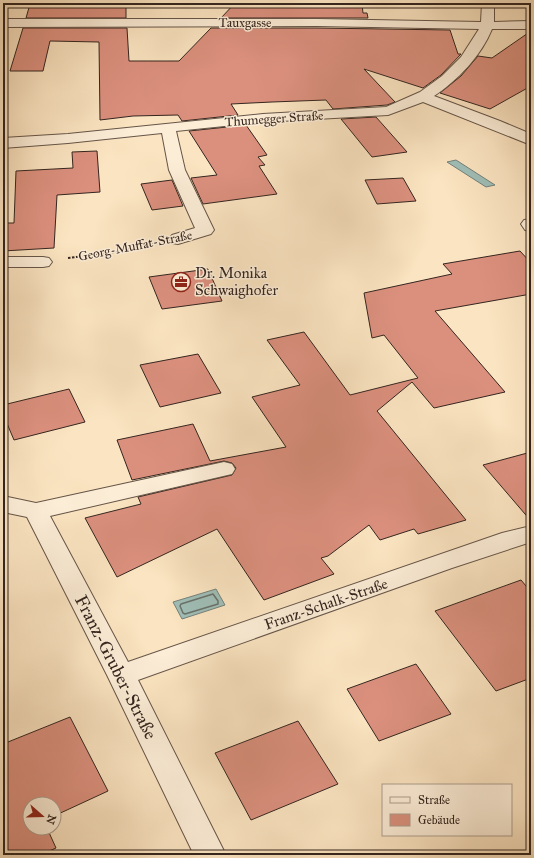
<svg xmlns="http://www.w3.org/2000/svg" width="534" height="858" font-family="'IM FELL Great Primer',serif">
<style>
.water{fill:#9fbeb7;stroke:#74817a}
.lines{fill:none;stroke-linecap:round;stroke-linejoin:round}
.shore{stroke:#6a726b;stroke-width:1.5}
.building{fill:#db907e;stroke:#34251f}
.minor-casing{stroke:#665548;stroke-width:2}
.path{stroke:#34251f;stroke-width:2;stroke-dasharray:2.5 1.5;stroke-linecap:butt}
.minor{fill:#fcedd7;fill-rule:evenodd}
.labels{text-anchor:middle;stroke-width:3;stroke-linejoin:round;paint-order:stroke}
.far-street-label{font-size:13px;fill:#34251f;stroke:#fcedd7}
.poi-label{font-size:15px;fill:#34251f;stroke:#fcedd7;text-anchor:start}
.street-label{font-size:15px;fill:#34251f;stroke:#fcedd7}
.near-street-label{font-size:18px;fill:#34251f;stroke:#fcedd7}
</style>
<rect width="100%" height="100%" fill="#fbe4c1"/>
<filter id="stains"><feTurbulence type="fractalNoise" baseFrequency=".005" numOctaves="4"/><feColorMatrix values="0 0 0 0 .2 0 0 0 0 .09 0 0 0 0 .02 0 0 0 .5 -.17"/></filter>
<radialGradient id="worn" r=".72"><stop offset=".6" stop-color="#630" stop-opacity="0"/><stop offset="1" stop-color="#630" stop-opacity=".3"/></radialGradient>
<g class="water">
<path d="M456 160 495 185 486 187 447 162Z"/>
<path d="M216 589 225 605 182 619 173 602Z"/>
</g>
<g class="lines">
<path class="shore" d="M213 594 218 601V604L185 614 183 613 180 606 181 604Z"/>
</g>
<g class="building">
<path d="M94 3H126V18H26L30 4H94Z"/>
<path d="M235 3H361L362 4 363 13H367L368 18H221Z"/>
<path d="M23 28H127L129 61H179L211 28H317L450 30 458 54H461L441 75 423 88 364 69 395 102 387 105 333 109 326 100 272 102 231 104 238 115 182 121 178 115 133 116 100 120 99 42 50 41 43 71H10Z"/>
<path d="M531 31V86L490 109 440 93 461 76 478 56 492 58Z"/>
<path d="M376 117 407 152 372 157 341 119Z"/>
<path d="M246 125 267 155 258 157 265 165 259 166 277 194 203 204 191 178 217 175 189 131Z"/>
<path d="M97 151 100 192 57 195 54 248 3 251V223H14L16 171 73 168 72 152Z"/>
<path d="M403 178 416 201 377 204 365 180Z"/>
<path d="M172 180 183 206 152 210 141 184Z"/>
<path d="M520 251 531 263V294L435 311 505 392 434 408 412 382 377 411 466 520 418 534 414 529 380 540 369 525 328 556 321 558 334 574 264 600 217 529 117 577 85 518 141 504 138 497 232 475 236 468 232 463 224 461 132 480 117 440 193 424 210 461 286 447 252 397 300 385 267 340 304 332 350 395 418 378 384 335 372 338 364 293 452 274 443 264Z"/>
<path d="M208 269 222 301 162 309 149 277Z"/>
<path d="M198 354 221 393 160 407 140 365Z"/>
<path d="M69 389 85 422 14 440 3 414V405Z"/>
<path d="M531 452V521L483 465Z"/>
<path d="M521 580 531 592V678L496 691 435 611Z"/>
<path d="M416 664 451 714 379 741 347 689Z"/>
<path d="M70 717 108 791 54 816V804H30V828H47L56 848 40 855H3V744Z"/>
<path d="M298 721 338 784 251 820 215 753Z"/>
</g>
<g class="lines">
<defs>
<g id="minor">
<path d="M482 3H494V22L531 21V29H492C481 56 458 80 434 96L500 121 531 134V145L423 102 388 115 263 122 176 131 185 170 214 230 211 234 178 244 172 243 169 239 172 235 195 228 169 170 162 133 68 143 3 148V138L68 134 263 114 386 107 420 92 442 76 461 57 479 29 317 26 3 27V19H317L481 22Z"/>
<path d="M531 219V231L525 230 521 224 524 220Z"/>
<path d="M3 257H43L49 258 52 262 49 266 43 267H3Z"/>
<path d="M224 462 232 464 235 469 232 474 50 516 128 662 502 533 531 526V542L452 568 138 680 226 855H194L107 675 27 517 3 512V496L36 503Z"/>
</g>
</defs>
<use href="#minor" class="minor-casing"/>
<path class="path" d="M68 258 114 252 154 244"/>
<use href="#minor" class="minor"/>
</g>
<defs>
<symbol id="office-ring" viewBox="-11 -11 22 22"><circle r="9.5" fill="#fcedd7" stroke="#8f2418" stroke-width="1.5"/><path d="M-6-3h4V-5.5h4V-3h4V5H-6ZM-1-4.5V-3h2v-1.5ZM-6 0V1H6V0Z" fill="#8f2418"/></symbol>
</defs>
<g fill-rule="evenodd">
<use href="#office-ring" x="170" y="271" width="22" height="22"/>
</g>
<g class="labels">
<g class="far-street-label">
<text x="245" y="27">Tauxgasse</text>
<text transform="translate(274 118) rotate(-4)" y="5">Thumegger Straße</text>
<text transform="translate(135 245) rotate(-11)" y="5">Georg-Muffat-Straße</text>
</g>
<g class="poi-label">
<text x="195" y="278">Dr. Monika<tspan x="195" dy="17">Schwaighofer</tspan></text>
</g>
<g class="street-label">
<text transform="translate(326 604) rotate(-19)" y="5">Franz-Schalk-Straße</text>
</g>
<g class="near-street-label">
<text transform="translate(116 667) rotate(63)" y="6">Franz-Gruber-Straße</text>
</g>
</g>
<rect width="534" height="858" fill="none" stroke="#fbe4c1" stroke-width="16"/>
<rect x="4" y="4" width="526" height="850" fill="none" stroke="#34251f" stroke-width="2"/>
<rect x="8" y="8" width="518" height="842" fill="none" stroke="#34251f"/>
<rect x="382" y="784" width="130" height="52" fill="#fcedd7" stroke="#ac9d8d"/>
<rect x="390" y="797" width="20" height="6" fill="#fcedd7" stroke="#ac9d8d"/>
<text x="418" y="804" font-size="12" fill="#34251f">Straße</text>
<rect x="390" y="814" width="20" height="12" fill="#db907e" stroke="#ac9d8d"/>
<text x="418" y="824" font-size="12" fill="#34251f">Gebäude</text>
<g transform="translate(42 816) rotate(110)"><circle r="19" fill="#fcedd7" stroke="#ac9d8d"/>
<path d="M0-3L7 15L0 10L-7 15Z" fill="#8f2418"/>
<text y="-6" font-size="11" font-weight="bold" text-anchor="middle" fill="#34251f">N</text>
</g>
<rect width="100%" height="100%" filter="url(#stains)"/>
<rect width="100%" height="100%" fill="url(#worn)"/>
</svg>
